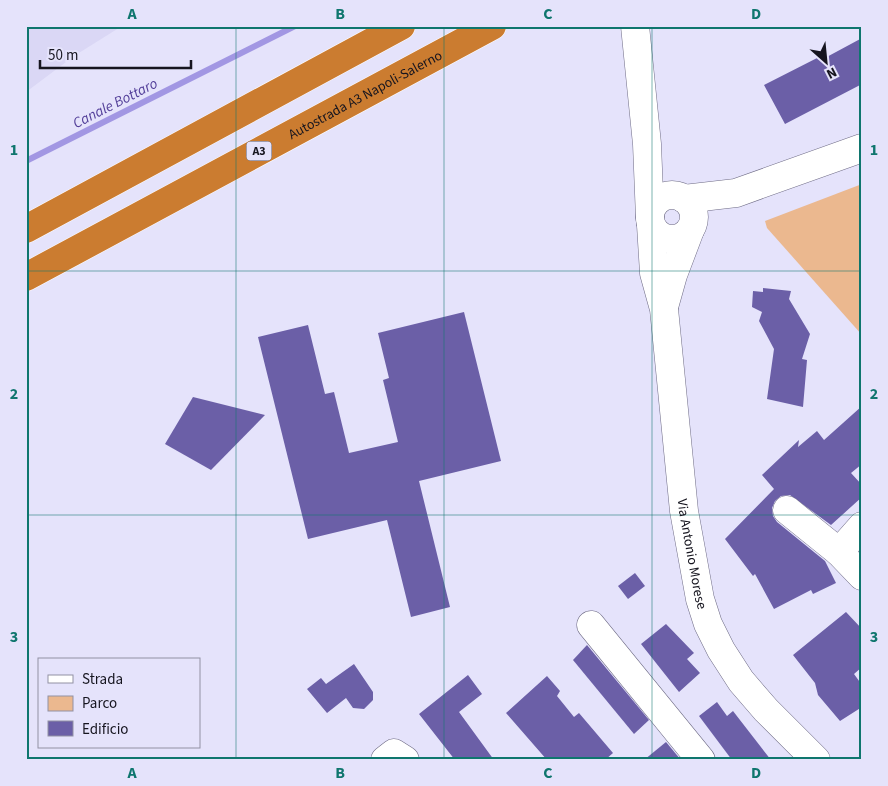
<svg xmlns="http://www.w3.org/2000/svg" width="888" height="786" font-family="'Source Sans 3',sans-serif">
<style>
.built{fill:#dad7f5}
.green{fill:#ebb88f}
.lines{fill:none;stroke-linecap:round;stroke-linejoin:round}
.stream{stroke:#a297e3;stroke-width:6}
.building{fill:#6b5fa7}
.minor-casing{stroke:#6e6b85;stroke-width:29}
.highway-casing{stroke:#fff;stroke-width:29}
.minor{stroke:#fff;stroke-width:28}
.highway{stroke:#cb7c30;stroke-width:28}
.grid{fill:none;stroke:#0f766e;stroke-width:1;stroke-opacity:0.55}
.labels{text-anchor:middle;stroke-width:4;stroke-linejoin:round;paint-order:stroke}
.shield{fill:#e5e3fb;stroke:#545361;stroke-width:1}
.shield-label{font-size:12px;font-weight:bold;fill:#16151f}
.street-label{font-size:14px;fill:#16151f;stroke:#e5e3fb}
.water-label{font-size:15px;font-style:italic;fill:#54409a;stroke:#e5e3fb}
.neatline{fill:none;stroke:#0f766e;stroke-width:2}
.grid-label{font-size:16px;text-anchor:middle;font-weight:bold;fill:#0f766e}
</style>
<rect width="100%" height="100%" fill="#e5e3fb"/>
<path class="built" d="M26 26H122L74 56 26 92Z"/>
<path class="green" d="M862 184V335L767 228 765 221Z"/>
<g class="lines">
<path class="stream" d="M26 161 295 26"/>
</g>
<g class="building">
<path d="M862 38V84L785 124 764 85 821 56 823 59Z"/>
<path d="M763 288 791 291 789 299 810 334 802 359 807 360 803 407 767 399 774 349 759 321 762 312 752 307 753 291 763 292Z"/>
<path d="M464 312 501 461 419 481 450 607 411 617 387 520 308 539 258 337 308 325 325 394 334 392 349 453 398 442 383 380 389 378 378 333Z"/>
<path d="M193 397 265 415 211 470 165 444Z"/>
<path d="M862 406V464L851 473 862 485V497L831 525 790 495 781 496 775 501 772 508 773 516 777 522 825 561 836 583 813 594 811 590 774 609 755 574 753 576 725 539 774 489 762 475 799 440 798 447 817 431 824 440Z"/>
<path d="M635 573 645 586 628 599 618 586Z"/>
<path d="M846 612 862 629V667L854 674 862 685V707L840 721 818 695 815 683 793 655Z"/>
<path d="M666 624 694 653 687 659 700 673 679 692 641 644Z"/>
<path d="M587 645 649 720 634 734 573 660Z"/>
<path d="M354 664 373 692V700L364 709 353 708 346 698 327 713 307 689 321 678 326 684Z"/>
<path d="M468 675 482 694 459 712 494 760H455L419 714Z"/>
<path d="M547 676 560 691 557 696 574 717 579 713 613 753 605 760H547L506 713Z"/>
<path d="M717 702 727 716 733 711 771 760H732L699 716Z"/>
<path d="M666 742 681 760H644Z"/>
</g>
<g class="lines">
<defs>
<g id="minor">
<path d="M635 26 647 144 650 218"/>
<circle cx="672" cy="217" r="22"/>
<path d="M684 199 736 193 862 148"/>
<path id="s1" d="M651 225 654 273 664 309 684 511 700 599 708 624 721 650 741 681 766 710 816 760"/>
<path d="M664 307 673 275 690 230"/>
<path d="M787 510 839 552"/>
<path d="M862 526 839 552 862 576"/>
<path d="M591 625 701 760"/>
<path d="M385 760 394 753 405 760"/>
</g>
<g id="highway">
<path d="M26 229 401 26"/>
<path id="s2" d="M26 277 492 26"/>
</g>
</defs>
<use href="#minor" class="minor-casing"/>
<use href="#highway" class="highway-casing"/>
<use href="#minor" class="minor"/>
<use href="#highway" class="highway"/>
</g>
<path class="grid" d="M236 26V760M444 26V760M652 26V760M26 271H862M26 515H862"/>
<g class="labels">
<rect class="shield" x="246.5" y="141.5" width="25" height="19" rx="4"/>
<g class="shield-label">
<text x="259" y="155">A3</text>
</g>
<g class="street-label">
<text dy="5" stroke="none"><textPath href="#s2" startOffset="385">Autostrada A3 Napoli-Salerno</textPath></text>
<text dy="5" stroke="none"><textPath href="#s1" startOffset="332">Via Antonio Morese</textPath></text>
</g>
<g class="water-label">
<text transform="translate(115 103) rotate(-27)" y="5">Canale Bottaro</text>
</g>
</g>
<rect width="888" height="786" fill="none" stroke="#e5e3fb" stroke-width="55"/>
<rect x="38" y="658" width="162" height="90" fill="#e5e3fb" stroke="#9291a3"/>
<rect x="48" y="675" width="25" height="8" fill="#ffffff" stroke="#9291a3"/>
<text x="82" y="684" font-size="15" fill="#16151f">Strada</text>
<rect x="48" y="696" width="25" height="15" fill="#ebb88f" stroke="#9291a3"/>
<text x="82" y="708" font-size="15" fill="#16151f">Parco</text>
<rect x="48" y="721" width="25" height="15" fill="#6b5fa7" stroke="#9291a3"/>
<text x="82" y="734" font-size="15" fill="#16151f">Edificio</text>
<g transform="translate(826 62) rotate(153)" stroke="#e5e3fb" stroke-width="4" paint-order="stroke">
<path d="M0-4L9 19L0 12L-9 19Z" fill="#16151f"/>
<text y="-8" font-size="14" font-weight="bold" text-anchor="middle" fill="#16151f">N</text>
</g>
<path d="M40 60v8h151v-8" fill="none" stroke="#16151f" stroke-width="2.5"/>
<text x="48" y="60" font-size="15" fill="#16151f" stroke="#e5e3fb" stroke-width="4" paint-order="stroke">50 m</text>
<rect x="28" y="28" width="832" height="730" class="neatline"/>
<g class="grid-label">
<text x="132" y="19">A</text>
<text x="340" y="19">B</text>
<text x="548" y="19">C</text>
<text x="756" y="19">D</text>
<text x="14" y="155">1</text>
<text x="874" y="155">1</text>
<text x="14" y="399">2</text>
<text x="874" y="399">2</text>
<text x="14" y="642">3</text>
<text x="874" y="642">3</text>
<text x="132" y="778">A</text>
<text x="340" y="778">B</text>
<text x="548" y="778">C</text>
<text x="756" y="778">D</text>
</g>
</svg>
